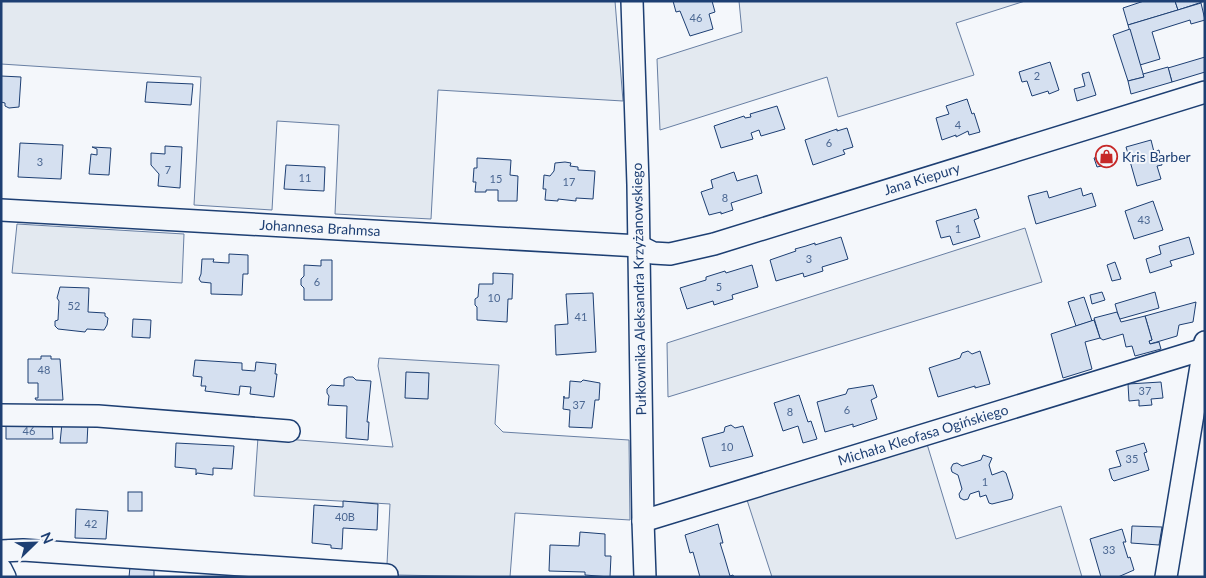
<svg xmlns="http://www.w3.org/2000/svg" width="1206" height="578" font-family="Lato,sans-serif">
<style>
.green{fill:#e3e9f0;stroke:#687fa3}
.building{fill:#d5e0f0;stroke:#1d3f73}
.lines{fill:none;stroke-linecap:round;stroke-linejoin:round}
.minor-casing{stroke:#1d3f73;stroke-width:24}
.minor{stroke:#f4f7fb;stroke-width:21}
.labels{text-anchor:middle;stroke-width:4;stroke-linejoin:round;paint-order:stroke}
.number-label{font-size:11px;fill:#4b6792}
.poi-label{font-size:14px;fill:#1d3f73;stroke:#f4f7fb;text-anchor:start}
.street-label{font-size:14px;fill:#1d3f73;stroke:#f4f7fb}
</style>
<rect width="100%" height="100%" fill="#f4f7fb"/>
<g class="green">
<path d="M1 1H615L623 101 438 90 431 219 335 214 339 125 277 121 272 210 194 205 201 77 1 64Z"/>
<path d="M739 1H1025L956 23 974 75 838 117 827 77 660 130 657 59 742 32Z"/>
<path d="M17 224 184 234 182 283 12 273Z"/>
<path d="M1025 228 1042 282 668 397 667 343Z"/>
<path d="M379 358 499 365 495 424 503 432 629 440 630 520 515 513 510 577 394 575V569L387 564 390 504 254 496 258 437 393 447 378 366Z"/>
<path d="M927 444 956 539 1061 506 1082 577H772L747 500Z"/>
</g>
<g class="building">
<path d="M673 1H712L715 12 709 14 713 29 690 36 680 11 676 12Z"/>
<path d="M1144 1H1175L1178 10 1128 25 1123 8Z"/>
<path d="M1175 1H1205L1178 10Z"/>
<path d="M1201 3 1205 20 1191 24 1190 20 1152 32 1160 59 1140 65 1128 25Z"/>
<path d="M1130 29 1144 77 1128 81 1113 35Z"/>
<path d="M1205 57V72L1172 82 1168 68Z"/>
<path d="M1050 62 1059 90 1049 94 1048 91 1032 96 1027 81 1022 82 1019 72Z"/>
<path d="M1168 67 1172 82 1131 94 1128 81 1144 77 1143 74Z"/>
<path d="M1089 72 1096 95 1077 101 1074 89 1085 86 1082 74Z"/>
<path d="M1 76 21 77 19 107 9 108 5 106V103L1 102Z"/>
<path d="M147 82 193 84 191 105 145 102Z"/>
<path d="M967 99 972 114 974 113 980 132 969 135 968 131 956 137V135L942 140 936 118 949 114 946 106Z"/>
<path d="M777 106 785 129 761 136 759 130 751 133 753 139 721 148 714 126 744 116 745 118 751 117 750 114Z"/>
<path d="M847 128 853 147 843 150 845 154 813 165 805 140 837 129V131Z"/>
<path d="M1151 140 1154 152 1159 150 1162 165 1157 166 1161 179 1137 186 1126 147Z"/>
<path d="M20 143 63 145 61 179 18 177Z"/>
<path d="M165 146 182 147 180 188 158 186 159 174 151 165V153L165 154Z"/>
<path d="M92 147 111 148 109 175 89 174 91 154 97 155V149Z"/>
<path d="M1111 154 1114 163 1097 167 1094 158Z"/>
<path d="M477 158 511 160 510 175 518 176 517 201H498V190H486V192H475L476 182H473L474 168H477Z"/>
<path d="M565 162 571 163 570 166 578 167V170L595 171 593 199 576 198V201L558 199V201L545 200 546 189H543L544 175 550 176 554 171 555 163Z"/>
<path d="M286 165 325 167 324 191 284 189Z"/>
<path d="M734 172 737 181 757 175 762 193 731 203 733 210 721 214V212L709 215 701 192 713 188 711 180Z"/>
<path d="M1081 188 1083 196 1092 193 1096 206 1036 224 1028 196 1047 191 1049 198Z"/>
<path d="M1153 201 1163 230 1134 239 1125 211Z"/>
<path d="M976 209 979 218 974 220 980 237 953 245 950 236 941 238 936 221Z"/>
<path d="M841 237 848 259 822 267 823 271 804 277 803 273 776 281 770 260 796 251 795 249 806 246 815 243V245Z"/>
<path d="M1189 237 1194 254 1170 261 1172 266 1150 273 1146 259 1161 254 1159 246Z"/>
<path d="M229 254 248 255V274H243L242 295 211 294V283L201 282 199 279 201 274 202 259H214L213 262 229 263Z"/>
<path d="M321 260H332V300H304V288L301 285V279L304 276V265L321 266Z"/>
<path d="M1115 262 1121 279 1112 281 1107 265Z"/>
<path d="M752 265 758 287 732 295 733 299 723 302 714 305 713 301 687 309 680 288 706 280V277L725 271 726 273Z"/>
<path d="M493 273 513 274 512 299H508L507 322 477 320V307L475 305V299L478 297 479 284H493Z"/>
<path d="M60 287 89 288 88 312 105 313V316L108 318 107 325 104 330 87 329 85 332 58 329 55 326V321L58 320 59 301 57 298Z"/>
<path d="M1102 292 1105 300 1092 304 1090 295Z"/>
<path d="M1155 292 1159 308 1120 319 1119 318 1115 304Z"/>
<path d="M593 293 596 352 556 355 555 325 568 324 566 294Z"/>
<path d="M1084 297 1092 321 1076 326 1068 302Z"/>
<path d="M1196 302 1193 322 1179 325 1177 336 1150 344 1149 341 1152 340 1145 316Z"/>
<path d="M1117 312 1121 322 1145 316 1152 340 1149 341 1150 344 1159 342 1161 349 1135 356 1132 346 1126 347 1123 334 1103 340 1100 338 1094 318Z"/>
<path d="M133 319 151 320 150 338 132 337Z"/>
<path d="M1094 320 1100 338 1085 342 1092 369 1063 378 1051 334Z"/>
<path d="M968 351 972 354 980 351 990 384 975 388V386L938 397 929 368 960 358 962 353Z"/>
<path d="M41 356H51V359H60L63 400H36L35 398H38V383H28V359H41Z"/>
<path d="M195 360 242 363V370L255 371 256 362 276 364 275 374H277L274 397 250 394 251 387 240 386 239 395 205 391 206 386H201L202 377 193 376Z"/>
<path d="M406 372 429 373 428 399 405 398Z"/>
<path d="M348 377H353L356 380 371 381 367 422H369L368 440 346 438 347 406 328 405 329 396 327 393V389L331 385 344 386V379Z"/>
<path d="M583 380 600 383 599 400H595L592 428 569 427 570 410 563 409 564 396V398H569L570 381 581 382Z"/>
<path d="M1161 382 1163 398 1151 399 1152 405 1139 406V400L1129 401 1128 384Z"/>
<path d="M873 385 877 397 871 400 877 419 853 427V424L825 432 817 402 846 394 848 389Z"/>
<path d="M799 395 808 422 811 421 817 439 803 443 798 426 783 431 774 403Z"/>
<path d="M6 422H52L53 439H6Z"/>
<path d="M62 423H88L87 443H60Z"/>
<path d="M731 425 735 428 743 426 753 456 710 467 702 438 724 432 725 427Z"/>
<path d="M176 443 234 446 232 469 213 468V475L197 473 196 475V469L175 467Z"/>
<path d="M1144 443 1147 452 1144 453 1149 470 1114 481 1112 479 1109 469 1121 466 1116 451Z"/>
<path d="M983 455 992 458 989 465 992 475 1003 471 1006 473 1013 495 1012 499 992 504 989 503 986 495 980 497 979 491 970 494 968 499 964 500 960 498 959 494 962 489 958 475 952 472 951 468 953 464 957 463 962 466 981 460Z"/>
<rect x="128" y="492" width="14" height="19"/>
<path d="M343 501 378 504 377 530 343 528 342 549 331 548V545L312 543 314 505 343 507Z"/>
<path d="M76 509 108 511 106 539 75 538Z"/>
<path d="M718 524 723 543H720L725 559 730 576 733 575 734 577H700L693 552 690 553 685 535Z"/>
<path d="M1132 526 1162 527 1159 545 1131 543Z"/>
<path d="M1122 529 1126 542H1123L1128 558 1130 557 1134 570 1118 577H1101L1090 539Z"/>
<path d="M580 532 605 534V556H611L610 577 585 575V572L549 571 550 545 579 546Z"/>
<path d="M130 567 154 569V577H129Z"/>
</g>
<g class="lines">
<defs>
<g id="minor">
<path d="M632 1 638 185 643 521 645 577"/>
<path d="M1 210 639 246 653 253 670 254 714 244 1205 92"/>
<path d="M1 415 98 416 289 431"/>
<path d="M643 521 1204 349"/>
<path d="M1 551 23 550 387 575"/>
<path d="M1 569 5 577"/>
<path d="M1166 577 1205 342"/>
</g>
</defs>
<use href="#minor" class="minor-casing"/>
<use href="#minor" class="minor"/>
</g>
<defs>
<symbol id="shop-ring" viewBox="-11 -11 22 22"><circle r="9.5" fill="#f4f7fb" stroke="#c62828" stroke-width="1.5"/><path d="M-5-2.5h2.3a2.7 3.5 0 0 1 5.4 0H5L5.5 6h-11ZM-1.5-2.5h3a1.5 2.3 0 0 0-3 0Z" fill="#c62828"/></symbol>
</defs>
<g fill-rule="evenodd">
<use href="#shop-ring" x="1094" y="144" width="25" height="25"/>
</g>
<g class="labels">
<g class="number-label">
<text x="696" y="22">46</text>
<text x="1037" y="80">2</text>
<text x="958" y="129">4</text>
<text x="829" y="147">6</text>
<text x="40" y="166">3</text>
<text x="168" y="174">7</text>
<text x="305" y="182">11</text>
<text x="496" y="183">15</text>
<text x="569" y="186">17</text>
<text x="725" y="202">8</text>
<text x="1144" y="224">43</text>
<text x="958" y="233">1</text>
<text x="809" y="263">3</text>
<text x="317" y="286">6</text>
<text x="719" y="291">5</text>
<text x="494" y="302">10</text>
<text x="74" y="310">52</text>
<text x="581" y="321">41</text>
<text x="44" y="374">48</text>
<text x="1145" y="395">37</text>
<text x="579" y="409">37</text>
<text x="847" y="414">6</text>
<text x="790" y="416">8</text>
<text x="29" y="435">46</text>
<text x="727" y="451">10</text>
<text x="1132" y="463">35</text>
<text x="985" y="486">1</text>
<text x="345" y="521">40B</text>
<text x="91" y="528">42</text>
<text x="1109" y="554">33</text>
</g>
<g class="poi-label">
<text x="1122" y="162">Kris Barber</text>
</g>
<g class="street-label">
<text transform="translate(922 179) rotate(-17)" y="5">Jana Kiepury</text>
<text transform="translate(320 228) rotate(3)" y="5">Johannesa Brahmsa</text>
<text transform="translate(639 289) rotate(-91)" y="5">Pułkownika Aleksandra Krzyżanowskiego</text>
<text transform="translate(923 435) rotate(-17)" y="5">Michała Kleofasa Ogińskiego</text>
</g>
</g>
<rect width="1206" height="578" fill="none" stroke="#1d3f73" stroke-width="5"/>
<g transform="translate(35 543) rotate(67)" stroke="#f4f7fb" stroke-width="4" paint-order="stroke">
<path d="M0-4L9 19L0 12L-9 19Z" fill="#1d3f73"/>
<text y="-8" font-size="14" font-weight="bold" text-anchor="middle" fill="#1d3f73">N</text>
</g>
</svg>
